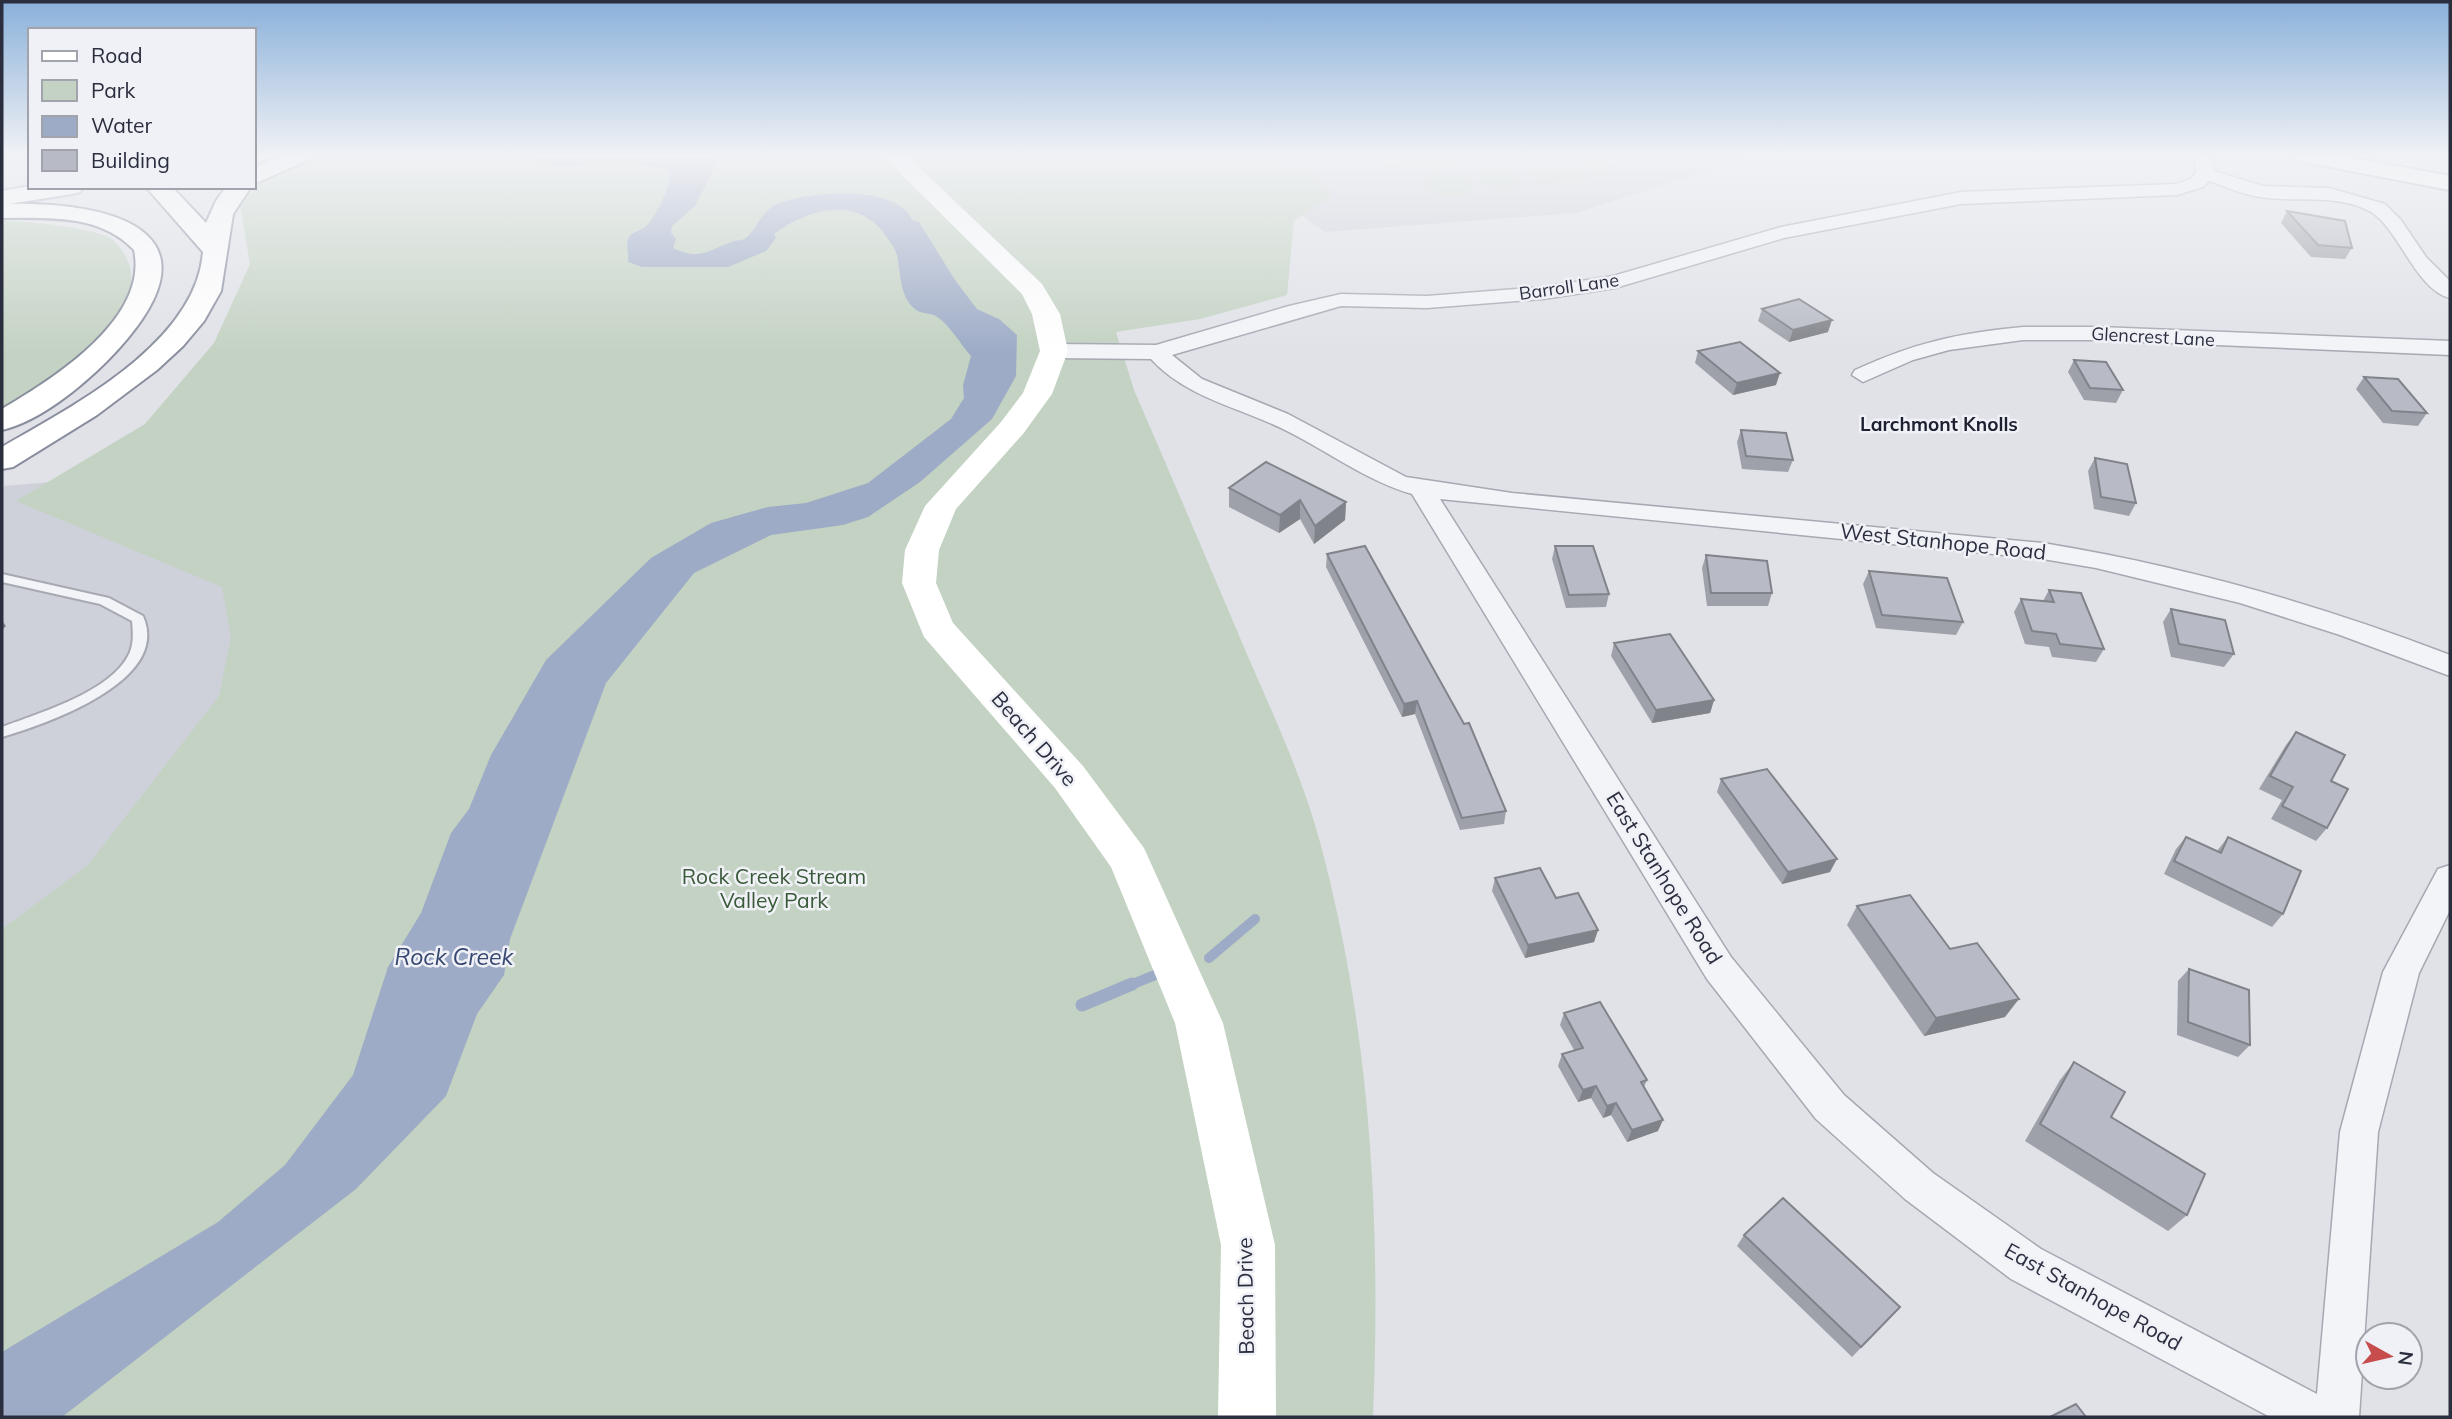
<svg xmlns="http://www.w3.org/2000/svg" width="2452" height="1419" font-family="Mulish,sans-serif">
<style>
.built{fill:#cfd1da}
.green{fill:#c3d2c2}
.water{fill:#9dabc6}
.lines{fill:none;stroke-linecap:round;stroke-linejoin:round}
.stream-far1{stroke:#9dabc6;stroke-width:10}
.stream{stroke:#9dabc6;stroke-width:13}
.lane-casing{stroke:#a6a8b2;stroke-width:4}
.street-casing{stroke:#a6a8b2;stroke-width:3}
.primary-casing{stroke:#a0a5b3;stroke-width:4}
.highway-casing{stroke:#898e9e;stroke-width:4}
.lane{fill:#f3f4f7;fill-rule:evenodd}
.street{fill:#f3f4f7;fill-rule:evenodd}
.secondary{fill:#fff;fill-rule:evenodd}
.primary{fill:#fff;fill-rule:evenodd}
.highway{fill:#fff;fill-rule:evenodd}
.wall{fill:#9ea1a9}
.shaded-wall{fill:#81838a}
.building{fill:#b8bbc5;stroke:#81838a;stroke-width:2}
.labels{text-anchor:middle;stroke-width:5;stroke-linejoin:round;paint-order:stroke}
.far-street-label{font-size:18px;fill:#2a2e3f;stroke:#f0f1f6}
.far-neighbourhood-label{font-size:19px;font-weight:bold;fill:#1c2030;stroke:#f0f1f6}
.street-label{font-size:21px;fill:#2a2e3f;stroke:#f0f1f6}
.park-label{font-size:21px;fill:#395a38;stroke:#f0f1f6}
.water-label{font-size:23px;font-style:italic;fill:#364771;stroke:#f0f1f6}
</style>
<rect width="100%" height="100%" fill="#e0e2e8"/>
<g class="built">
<path d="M1221 155H1768L1755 156 1577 213 1325 232Z"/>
<path d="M91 479 305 606 2 979V486Z"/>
</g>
<g class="green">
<path d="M254 155H1236L1309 173 1333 195 1294 221 1287 295 1200 319 1116 332 1134 390C1172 477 1209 565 1246 652 1273 714 1302 776 1320 842 1371 1032 1381 1222 1373 1417H2V929L88 865 219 696 231 637 222 587 16 501 145 424 214 343 250 264 240 205 261 182 281 172 254 169Z"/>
<path d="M1387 155H1455L1454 170 1386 166Z"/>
<path d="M1589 155 1615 156 1603 174 1584 169 1580 164Z"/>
<path d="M1566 168 1579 171 1590 179 1541 184 1536 182 1530 171Z"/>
<path d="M1498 169 1516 172 1522 184 1503 188 1478 183V172Z"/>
<path d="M1428 174 1472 176 1469 193 1446 197 1424 185Z"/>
<path d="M2 221C27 221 86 227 108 237 118 242 127 256 130 267 143 330 50 390 2 416Z"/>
</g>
<path class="water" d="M512 155H717L718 161 695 206 672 226 671 233 676 239 673 248C701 261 708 250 734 241 737 240 741 241 744 239 755 233 760 214 772 207 800 190 899 184 912 220L919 222 955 280 977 309 999 319 1017 335 1016 376 992 419 920 482 868 517 843 525 771 535 694 573 606 683 510 939 504 975 477 1014 446 1096 356 1189 62 1417H2V1352L218 1222 285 1165 353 1075 388 967 421 913 451 833 469 809 491 755 546 660 651 558 711 523 768 507 806 503 868 483 951 419 964 398 963 385 971 356C961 345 949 324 936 316 930 313 920 314 915 309 899 296 901 272 897 255 895 248 890 242 886 236 858 195 808 208 774 234L776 238 766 251 728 267H642L628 262C629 255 626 245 628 239 630 232 641 231 646 226 657 216 668 189 671 175L666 169 623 162 559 167Z"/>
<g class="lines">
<g class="stream-far1">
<path d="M1209 958 1255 919"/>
<path d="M1128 986 1155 975"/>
</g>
<path class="stream" d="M1082 1005 1132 984"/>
<defs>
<path id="lane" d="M2 574 109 598 143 616C172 681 46 724 2 737V727C39 713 111 692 129 654 134 644 133 632 132 621L100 604 2 582Z"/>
<g id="street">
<path d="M2194 155H2212L2214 171 2263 186 2329 188 2385 204 2401 220 2426 257 2450 281V298C2416 290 2399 229 2371 212 2339 193 2295 203 2260 197 2243 195 2225 186 2209 181L2203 187 2177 195 1961 204 1784 238 1615 288 1543 299 1427 308 1341 306 1172 355 1202 379 1288 414 1406 477 1512 493 2043 543C2183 566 2318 604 2450 655V676L2340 635 2240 603 2096 568 2043 559 1440 499 1731 957 1844 1095 1933 1173 2041 1249 2317 1394 2340 1132 2383 972 2438 869 2450 865V910L2419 973 2378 1132 2359 1417H2270L2011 1279 1905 1199 1816 1119 1707 979 1412 494C1367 481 1329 452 1287 431 1240 407 1188 399 1151 359L1054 358 1043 351 1054 344 1156 345 1289 306 1341 294 1427 296 1543 287 1613 276 1781 227 1961 192 2176 184 2191 179 2196 173Z"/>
<path d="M2023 327H2099L2450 341V355L2099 340H2023L1949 350 1913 360 1863 382 1852 375 1855 370C1914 343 1958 333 2023 327Z"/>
</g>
<g id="primary">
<path d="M254 155H266L263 160 254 162Z"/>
<path d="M2293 155H2338L2450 176V190L2304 162 2296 160Z"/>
<path d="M30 186V187H84L80 192 72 194 2 205V191Z"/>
</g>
<g id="highway">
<path d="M282 155H311L308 160 254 184V168Z"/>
<path d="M146 187H172L206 223 216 201 226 187H251L233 214 221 291 204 321 183 346 157 370 97 415 13 467 2 469V447C73 406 196 343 203 252Z"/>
<path d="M2 204C124 201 229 236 108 360 81 387 40 421 2 430V409C53 379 149 319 134 250 100 214 48 218 2 218Z"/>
</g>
</defs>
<use href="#lane" class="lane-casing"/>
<use href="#street" class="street-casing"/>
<use href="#primary" class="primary-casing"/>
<use href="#highway" class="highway-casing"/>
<use href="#lane" class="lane"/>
<use href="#street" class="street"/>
<path class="secondary" d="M882 155H906L1042 284 1060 314 1068 351 1052 394 1023 434 956 509 939 550 936 583 953 623 1083 766 1144 848 1223 1023 1275 1245 1276 1417H1218L1221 1245 1175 1023 1111 867 1055 788 924 637 902 583 905 550 925 506 1001 422 1023 393 1040 351 1032 314 1022 294Z"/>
<use href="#primary" class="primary"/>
<use href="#highway" class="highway"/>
</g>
<g class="wall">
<path d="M2287 211 2352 248 2345 259 2311 257 2281 223Z"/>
<path d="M1762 309 1828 332 1789 342 1758 321Z"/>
<path d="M1698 351 1776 385 1733 395 1695 363Z"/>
<path d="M2074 360 2123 390 2116 403 2084 400 2068 372Z"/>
<path d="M2364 377 2427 413 2418 426 2383 423 2356 389Z"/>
<path d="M1741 430 1793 460 1788 472 1742 469 1737 442Z"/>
<path d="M2095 458 2136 503 2129 516 2094 509 2088 471Z"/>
<path d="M1229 488 1346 502 1345 520 1314 544 1300 519 1279 533 1229 507Z"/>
<path d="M1555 546 1609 594 1606 607 1566 608 1552 559Z"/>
<path d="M1327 554 1506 811 1504 824 1460 830 1415 714 1402 717 1326 567Z"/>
<path d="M1706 555 1772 593 1768 606H1707L1702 568Z"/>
<path d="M1869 571 1963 622 1956 635 1876 628 1863 584Z"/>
<path d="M2049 590 2104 649 2096 662 2052 657 2049 647 2025 644 2014 612 2021 599 2043 601Z"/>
<path d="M2171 609 2234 654 2224 667 2171 657 2163 622Z"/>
<path d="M1614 643 1714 700 1710 713 1652 723 1611 656Z"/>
<path d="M2296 732 2331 781 2327 828 2316 841 2271 819 2282 800 2259 789 2286 745Z"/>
<path d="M1721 779 1830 872 1782 884 1717 792Z"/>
<path d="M2186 837 2217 851 2228 837 2283 914 2272 927 2164 874 2176 849Z"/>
<path d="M1495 878 1556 898 1598 930 1594 942 1525 958 1492 891Z"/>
<path d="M1857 906 1950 949 2005 1017 1924 1036 1847 925Z"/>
<path d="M2189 969 2250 1045 2238 1057 2177 1035 2178 981Z"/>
<path d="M1564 1013 1647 1080 1644 1087 1658 1131 1627 1142 1611 1115 1603 1118 1591 1098 1578 1102 1558 1066 1562 1054 1574 1050 1560 1025Z"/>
<path d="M2074 1062 2111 1117 2187 1215 2168 1231 2025 1141 2060 1080Z"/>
<path d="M1744 1235 1891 1317 1852 1357 1737 1246Z"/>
</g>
<g class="shaded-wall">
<path d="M1832 320 1828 332 1789 342 1793 330Z"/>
<path d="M1780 373 1776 385 1733 395 1737 383Z"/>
<path d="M1300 500V519L1279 533 1280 515Z"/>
<path d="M1346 502 1345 520 1314 544 1315 526Z"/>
<path d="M2 621 6 626 2 630Z"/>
<path d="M1714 700 1710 713 1652 723 1656 710Z"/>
<path d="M1417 701 1415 714 1402 717 1404 704Z"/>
<path d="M1837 859 1830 872 1782 884 1788 872Z"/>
<path d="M1598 930 1594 942 1525 958 1528 945Z"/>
<path d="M2019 999 2005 1017 1924 1036 1936 1018Z"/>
<path d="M1596 1086 1591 1098 1578 1102 1583 1090Z"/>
<path d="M1616 1103 1611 1115 1603 1118 1607 1106Z"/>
<path d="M1663 1120 1658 1131 1627 1142 1632 1130Z"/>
</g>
<g class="building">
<path d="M2287 211 2345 221 2352 248 2318 245Z"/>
<path d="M1799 299 1832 320 1793 330 1762 309Z"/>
<path d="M1740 342 1780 373 1737 383 1698 351Z"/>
<path d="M2074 360 2106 362 2123 390 2090 388Z"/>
<path d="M2364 377 2398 379 2427 413 2392 411Z"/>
<path d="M1741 430 1786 433 1793 460 1746 456Z"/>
<path d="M2095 458 2127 464 2136 503 2101 497Z"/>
<path d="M1266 462 1346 502 1315 526 1300 500 1280 515 1229 488Z"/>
<path d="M1365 546 1464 724 1469 723 1506 811 1462 818 1417 701 1404 704 1327 554Z"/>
<path d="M1555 546H1593L1609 594 1569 595Z"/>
<path d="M1706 555 1767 561 1772 593H1711Z"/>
<path d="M1869 571 1947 578 1963 622 1882 615Z"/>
<path d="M2049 590 2081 593 2104 649 2060 644 2056 634 2032 631 2021 599 2054 602Z"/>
<path d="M2171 609 2225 620 2234 654 2179 644Z"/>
<path d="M1670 634 1714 700 1656 710 1614 643Z"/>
<path d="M2296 732 2345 755 2331 781 2348 789 2327 828 2282 806 2293 787 2270 776Z"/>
<path d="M1767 769 1837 859 1788 872 1721 779Z"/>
<path d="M2186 837 2221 853 2228 837 2301 871 2283 914 2174 861Z"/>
<path d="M1540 868 1556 898 1578 893 1598 930 1528 945 1495 878Z"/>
<path d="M1910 895 1950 949 1977 943 2019 999 1936 1018 1857 906Z"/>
<path d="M2189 969 2249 990 2250 1045 2188 1022Z"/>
<path d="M1600 1002 1647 1080 1641 1082 1663 1120 1632 1130 1616 1103 1607 1106 1596 1086 1583 1090 1562 1054 1583 1048 1564 1013Z"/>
<path d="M2074 1062 2125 1092 2111 1117 2205 1174 2187 1215 2040 1124Z"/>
<path d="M1783 1198 1900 1307 1861 1347 1744 1235Z"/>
<path d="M2076 1404 2086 1417H2050Z"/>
</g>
<linearGradient id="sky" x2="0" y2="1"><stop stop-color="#8ab0da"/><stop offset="0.44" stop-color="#f1f2f5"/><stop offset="1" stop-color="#f1f2f5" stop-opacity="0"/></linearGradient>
<rect width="2452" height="353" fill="url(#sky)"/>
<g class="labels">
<g class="far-street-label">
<text transform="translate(1569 287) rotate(-8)" y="6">Barroll Lane</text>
<text transform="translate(2153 337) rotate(3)" y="6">Glencrest Lane</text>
</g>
<g class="far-neighbourhood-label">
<text x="1939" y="431">Larchmont Knolls</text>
</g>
<g class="street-label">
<text transform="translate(1943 542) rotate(6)" y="7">West Stanhope Road</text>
<text transform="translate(1034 739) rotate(49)" y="7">Beach Drive</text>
<text transform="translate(1664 878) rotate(58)" y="7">East Stanhope Road</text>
<text transform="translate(1246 1296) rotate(-91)" y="7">Beach Drive</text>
<text transform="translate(2093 1297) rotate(29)" y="7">East Stanhope Road</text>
</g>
<g class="park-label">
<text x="774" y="884">Rock Creek Stream<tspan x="774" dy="24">Valley Park</tspan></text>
</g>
<g class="water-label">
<text x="454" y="965">Rock Creek</text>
</g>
</g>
<rect width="2452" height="1419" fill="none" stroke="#2a2e3f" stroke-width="7"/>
<rect x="28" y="28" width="228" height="161" fill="#f0f1f6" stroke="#a1a3ad" stroke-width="2"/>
<rect x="42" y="51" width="35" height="10" fill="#ffffff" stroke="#a1a3ad" stroke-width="2"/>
<text x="91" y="63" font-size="21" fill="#2a2e3f">Road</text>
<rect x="42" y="80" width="35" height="21" fill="#c3d2c2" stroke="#a1a3ad" stroke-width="2"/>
<text x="91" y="98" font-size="21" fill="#2a2e3f">Park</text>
<rect x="42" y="116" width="35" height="21" fill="#9dabc6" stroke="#a1a3ad" stroke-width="2"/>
<text x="91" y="133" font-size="21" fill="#2a2e3f">Water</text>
<rect x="42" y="150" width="35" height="21" fill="#b8bbc5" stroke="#a1a3ad" stroke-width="2"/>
<text x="91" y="168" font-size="21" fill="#2a2e3f">Building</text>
<g transform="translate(2389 1356) rotate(98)"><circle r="33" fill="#f0f1f6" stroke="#a1a3ad" stroke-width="2"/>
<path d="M0-5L12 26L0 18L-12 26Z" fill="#c64d4c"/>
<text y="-10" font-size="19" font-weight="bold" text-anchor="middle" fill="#2a2e3f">N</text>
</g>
</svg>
